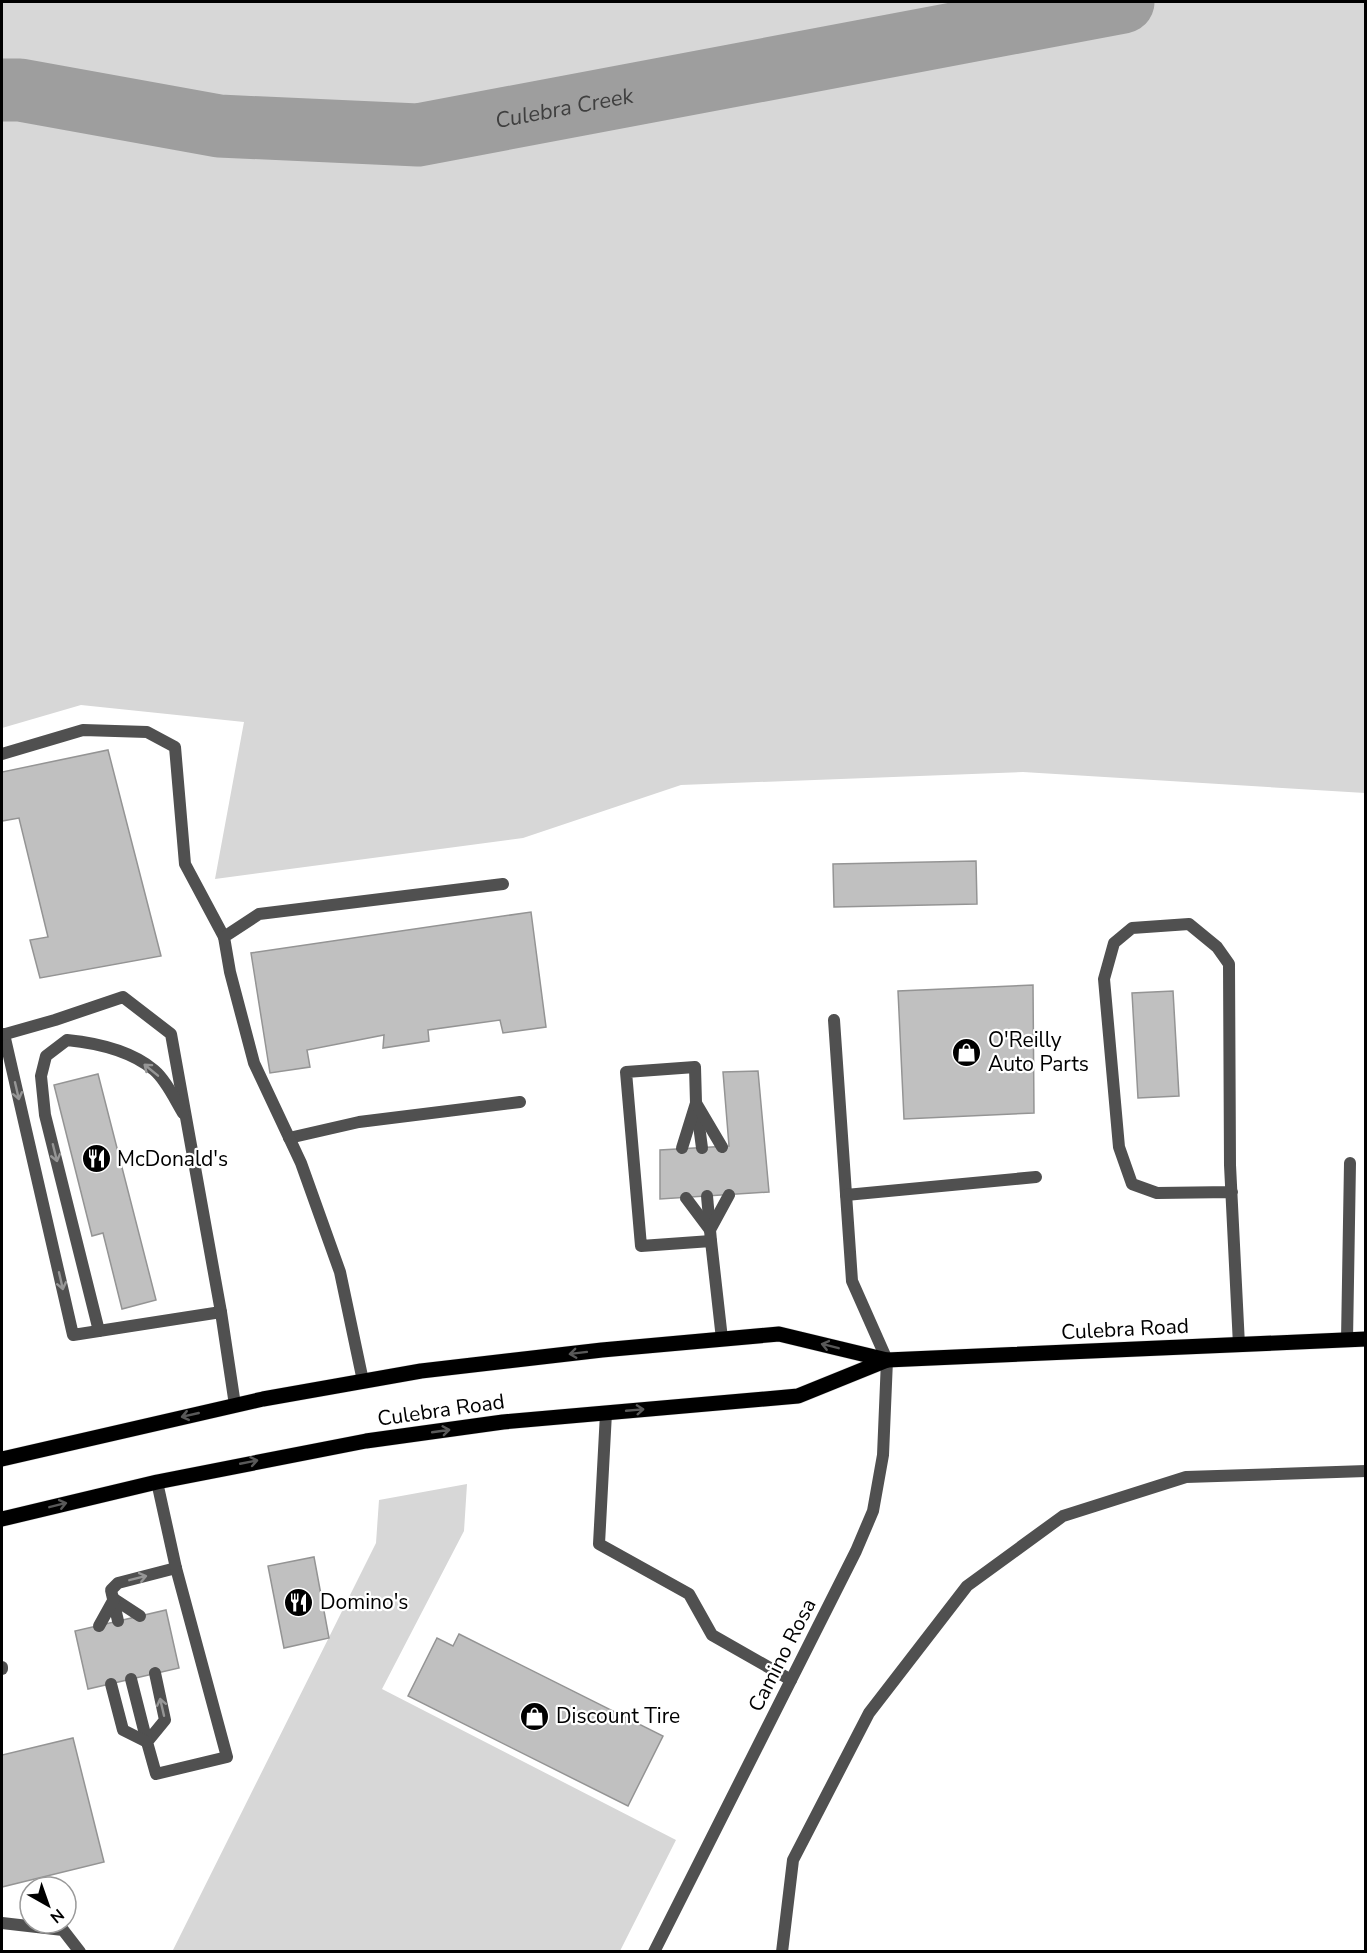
<svg xmlns="http://www.w3.org/2000/svg" width="1367" height="1953" font-family="'Nunito Sans',sans-serif">
<style>
.green{fill:#d7d7d7}
.lines{fill:none;stroke-linecap:round;stroke-linejoin:round}
.river{stroke:#9e9e9e;stroke-width:63}
.building{fill:#c0c0c0;stroke:#949494;stroke-width:1.5}
.primary-casing{stroke:#dbdbdb;stroke-width:16}
.service{stroke:#505050;stroke-width:12}
.minor{stroke:#505050;stroke-width:12}
.primary{stroke:#000;stroke-width:15}
.oneway{stroke:#969696}
.oneway2{stroke:#595959}
.labels{text-anchor:middle;stroke-width:4.5;stroke-linejoin:round;paint-order:stroke}
.poi-label{font-size:21px;fill:#000;stroke:#fff;text-anchor:start}
.street-label{font-size:21px;fill:#000;stroke:#fff}
.water-label{font-size:22px;font-style:italic;fill:#3f3f3f;stroke:#fff}
</style>
<rect width="100%" height="100%" fill="#fff"/>
<g class="green">
<path d="M2 2H1365V793L1023 772 681 785 523 838 215 879 244 722 81 705 2 728Z"/>
<path d="M467 1484 464 1531 382 1689 676 1840 620 1951 172 1952 376 1543 379 1500Z"/>
</g>
<g class="lines">
<path class="river" id="s1" d="M2 90H20L219 126 418 135 1123 2"/>
</g>
<g class="building">
<path d="M108 750 161 956 40 978 30 940 48 937 19 818 2 821V772Z"/>
<path d="M976 861 977 904 834 907 833 864Z"/>
<path d="M531 912 546 1027 503 1033 500 1020 428 1030 429 1041 383 1048 384 1035 307 1050 310 1067 270 1073 251 953Z"/>
<path d="M1033 985 1034 1113 904 1119 898 991Z"/>
<path d="M1173 991 1179 1096 1138 1098 1132 993Z"/>
<path d="M758 1071 769 1192 660 1199V1150L729 1146 723 1072Z"/>
<path d="M98 1074 156 1300 122 1309 103 1233 92 1236 54 1085Z"/>
<path d="M314 1557 329 1638 284 1648 268 1566Z"/>
<path d="M166 1610 179 1668 88 1689 75 1631Z"/>
<path d="M459 1634 663 1736 628 1806 408 1696 437 1638 453 1646Z"/>
<path d="M73 1738 104 1862 2 1887V1755Z"/>
</g>
<g class="lines">
<defs>
<g id="primary">
<path d="M2 1459 263 1399 421 1371 602 1350 779 1334 887 1360 1366 1339"/>
<path d="M2 1519 157 1482 366 1441 503 1422 798 1396 887 1360"/>
</g>
</defs>
<use href="#primary" class="primary-casing"/>
<g class="service">
<path d="M2 754 83 730 147 732 175 747 185 864 224 937"/>
<path d="M834 1020 852 1281 887 1360"/>
<path d="M4 1034 73 1335 221 1312"/>
<path d="M2 1035 55 1020 123 997 171 1034 221 1312 235 1405"/>
<path d="M697 1110 702 1148"/>
<path d="M289 1138 359 1122 520 1102"/>
<path d="M682 1148 696 1103"/>
<path d="M1232 1192 1157 1193 1132 1184 1119 1147 1104 979 1114 943 1132 928 1189 924 1217 947 1229 964 1230 1165 1239 1345"/>
<path d="M846 1195 1036 1177"/>
<path d="M707 1196 710 1229"/>
<path d="M686 1198 710 1230"/>
<path d="M711 1241 710 1230 729 1195"/>
<path d="M99 1331 45 1115 41 1076 46 1056 67 1040C97 1043 130 1050 154 1070 166 1080 175 1100 183 1113"/>
<path d="M722 1339 711 1241 641 1246 626 1072 695 1067 696 1103 722 1147"/>
<path d="M1347 1340 1350 1163"/>
<path d="M363 1381 340 1272 301 1163 254 1063 230 972 224 937 259 914 503 884"/>
<path d="M606 1413 599 1544 689 1594 712 1635 791 1680"/>
<path d="M114 1599 140 1616"/>
<path d="M118 1621 111 1590 118 1583 176 1568"/>
<path d="M99 1626 114 1599"/>
<path d="M2 1667V1669"/>
<path d="M155 1673 165 1720 147 1742 156 1774 227 1757 176 1568 157 1482"/>
<path d="M131 1679 147 1742"/>
<path d="M111 1684 123 1730 147 1742"/>
<path d="M2 1923 63 1930 80 1952"/>
<path d="M782 1952 793 1860 869 1713 967 1586 1063 1516 1186 1477 1366 1471"/>
</g>
<path class="minor" d="M654 1952 856 1551 873 1511 883 1455 887 1360"/>
<use href="#primary" class="primary"/>
</g>
<defs><path id="oneway-shaft" d="M-6 0H5M1.5-3L5.5 0L1.5 3" fill="none" stroke-width="1.6" stroke-linecap="round" stroke-linejoin="round" transform="scale(1.5)"/></defs>
<g class="oneway">
<use href="#oneway-shaft" transform="translate(151 1070) rotate(-141)"/>
<use href="#oneway-shaft" transform="translate(17 1091) rotate(77)"/>
<use href="#oneway-shaft" transform="translate(55 1153) rotate(76)"/>
<use href="#oneway-shaft" transform="translate(61 1281) rotate(77)"/>
<use href="#oneway-shaft" transform="translate(138 1578) rotate(-14)"/>
<use href="#oneway-shaft" transform="translate(162 1707) rotate(-103)"/>
</g>
<g class="oneway2">
<use href="#oneway-shaft" transform="translate(830 1346) rotate(-166)"/>
<use href="#oneway-shaft" transform="translate(578 1353) rotate(173)"/>
<use href="#oneway-shaft" transform="translate(635 1410) rotate(-5)"/>
<use href="#oneway-shaft" transform="translate(190 1415) rotate(167)"/>
<use href="#oneway-shaft" transform="translate(441 1431) rotate(-8)"/>
<use href="#oneway-shaft" transform="translate(249 1462) rotate(-11)"/>
<use href="#oneway-shaft" transform="translate(58 1505) rotate(-14)"/>
</g>
<defs>
<symbol id="shop-disc" viewBox="-11 -11 22 22"><circle r="9.5" fill="#000" stroke="#fff"/><path d="M-5-2.5h2.3a2.7 3.5 0 0 1 5.4 0H5L5.5 6h-11ZM-1.5-2.5h3a1.5 2.3 0 0 0-3 0Z" fill="#fff"/></symbol>
<symbol id="restaurant-disc" viewBox="-11 -11 22 22"><circle r="9.5" fill="#000" stroke="#fff"/><path d="M-5-6h1v4h1v-4h1v4h1v-4h1v5L-1.5 .5V6h-2V.5L-5-1ZM5-6V6H3V1.5H1.5Q1.5-4 5-6Z" fill="#fff"/></symbol>
</defs>
<g fill-rule="evenodd">
<use href="#shop-disc" x="950" y="1036" width="33" height="33"/>
<use href="#restaurant-disc" x="80" y="1142" width="33" height="33"/>
<use href="#restaurant-disc" x="282" y="1586" width="33" height="33"/>
<use href="#shop-disc" x="518" y="1700" width="33" height="33"/>
</g>
<g class="labels">
<g class="poi-label">
<text x="988" y="1047">O'Reilly<tspan x="988" dy="24">Auto Parts</tspan></text>
<text x="117" y="1166">McDonald's</text>
<text x="320" y="1609">Domino's</text>
<text x="556" y="1723">Discount Tire</text>
</g>
<g class="street-label">
<text transform="translate(1125 1329) rotate(-3)" y="7">Culebra Road</text>
<text transform="translate(441 1410) rotate(-8)" y="7">Culebra Road</text>
<text transform="translate(782 1655) rotate(-63)" y="7">Camino Rosa</text>
</g>
<g class="water-label">
<text dy="8" stroke="none"><textPath href="#s1" startOffset="568">Culebra Creek</textPath></text>
</g>
</g>
<rect width="1367" height="1953" fill="none" stroke="#000000" stroke-width="6"/>
<g transform="translate(48 1905) rotate(140)"><circle r="28" fill="#ffffff" stroke="#999999" stroke-width="1.5"/>
<path d="M0-4.5L10 22L0 15L-10 22Z" fill="#000000"/>
<text y="-9" font-size="16" font-weight="bold" text-anchor="middle" fill="#000000">N</text>
</g>
</svg>
